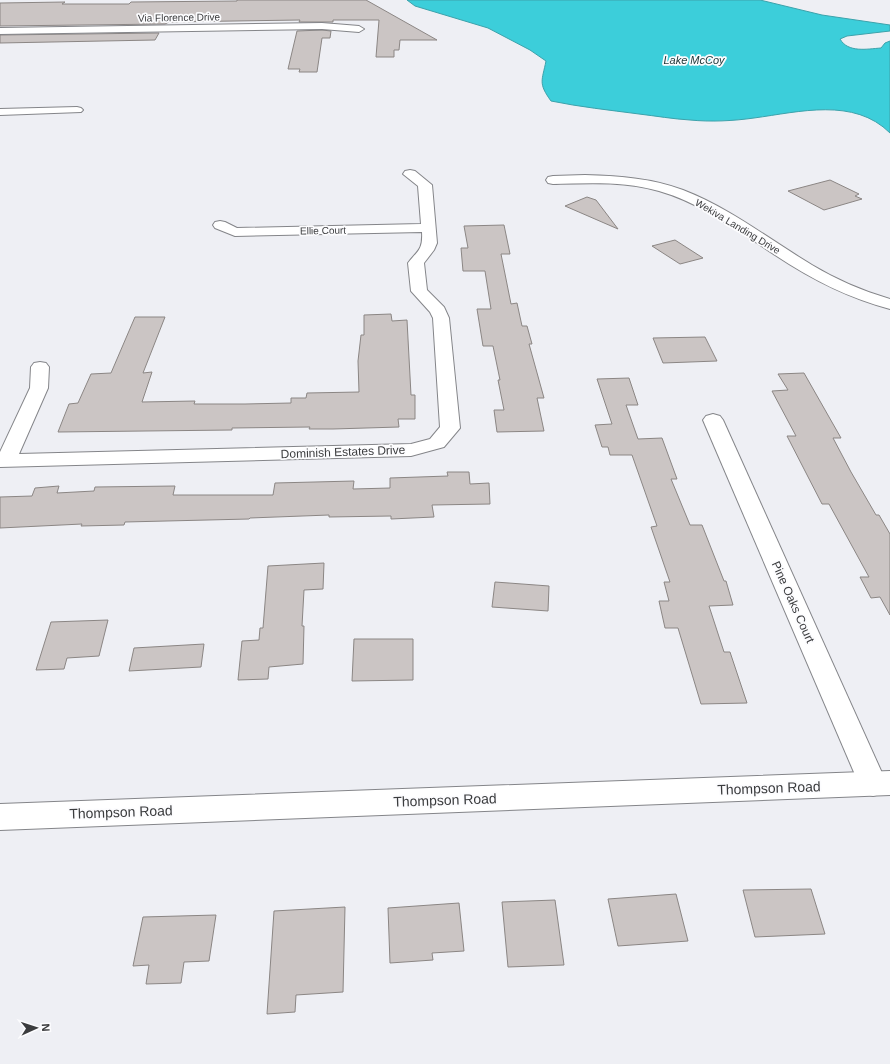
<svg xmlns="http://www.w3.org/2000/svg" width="890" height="1064" font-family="Arial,sans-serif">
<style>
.water{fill:#3cceda;stroke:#3ca2ab}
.building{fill:#cbc5c4;stroke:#8b8684}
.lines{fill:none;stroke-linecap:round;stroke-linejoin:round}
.minor-casing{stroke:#848589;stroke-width:2}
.tertiary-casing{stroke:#848589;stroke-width:2}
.minor{fill:#fff;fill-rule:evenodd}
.tertiary{fill:#fff;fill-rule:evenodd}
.labels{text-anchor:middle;stroke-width:3.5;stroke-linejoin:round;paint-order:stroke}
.far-street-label{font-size:10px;fill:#3b3c3e;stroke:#fcfcfe}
.far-water-label{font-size:11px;font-style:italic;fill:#223a3c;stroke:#fcfcfe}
.street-label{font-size:12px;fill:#3b3c3e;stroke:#fcfcfe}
.near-street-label{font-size:14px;fill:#3b3c3e;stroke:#fcfcfe}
</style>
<rect width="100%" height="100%" fill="#eeeff4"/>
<path class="water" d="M407 0H760L822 15 890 25V31L847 36 840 39C848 53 867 49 881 48L885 43 890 41V133C854 97 799 112 754 118 733 121 711 122 690 120 673 119 656 116 639 114 609 110 580 107 551 101 538 83 542 81 546 61L530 50 488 28 415 6Z"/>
<g class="building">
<path d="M237 0H366L437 40H400L399 50H394V57H376L379 20H333V22H299L300 20 169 22 165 24 0 26V3L65 2 62 4H129L131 2 237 1Z"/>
<path d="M322 30 331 31 330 38H322L317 72H299L300 69H288L297 31Z"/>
<path d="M159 33 155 40 0 43V35Z"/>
<path d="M830 180 859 194 855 196 862 199 824 210 788 191Z"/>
<path d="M587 197 596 200 618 229 565 206Z"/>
<path d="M504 225 510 254H501L511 304 517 303 522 326H527L532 344H529L544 398H537L544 431 497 432 494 410H504L498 380H500L493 346H483L477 309H491L485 271H463L461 248H468L464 226Z"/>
<path d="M675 240 703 258 680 264 652 246Z"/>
<path d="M391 314 392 321 407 320 411 395H415V419H398L399 427 333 429H309L310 427 232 428V430L58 432 69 404 78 403 91 374 111 373 135 317H165L143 373 152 372 142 402 195 401 194 404H245L291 403V398H306L307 393 359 392 358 361 361 335H364V315Z"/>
<path d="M705 337 717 361 663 363 653 338Z"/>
<path d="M804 373 841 438H833L851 472 876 515H879L890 534V615L880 597 871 598 860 577H869L829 504H822L787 436H796L772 391 788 390 778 374Z"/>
<path d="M629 378 638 405H626L638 439 662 438 677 479H671L690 525H702L724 581H726L733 605 709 606 724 652H730L747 703 701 704 678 628H665L659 601H669L664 582H670L651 527 657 526 632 455H610L608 447H602L595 425 612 424 597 379Z"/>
<path d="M447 472H469L470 484 489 483 490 504 432 505 434 517 391 519V516L329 517V515L250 518 249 519 125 522 124 525 81 526 82 524 0 528V497L32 496 35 488 59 486 57 493 94 491 95 487 175 486 173 495H273L275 483 354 481 353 489 390 488V478L448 476Z"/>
<path d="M324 563 323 589 304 590 302 626H304L303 664 269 667 268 679 238 680 242 641 259 640 260 628H263L268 566Z"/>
<path d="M495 582 549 586 548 611 492 607Z"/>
<path d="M108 620 99 656 67 658 64 669 36 670 51 622Z"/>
<path d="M354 639H413V680L352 681Z"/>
<path d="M204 644 201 667 129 671 134 648Z"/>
<path d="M811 889 825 934 755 937 743 890Z"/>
<path d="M676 894 688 941 618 946 608 899Z"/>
<path d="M555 900 564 965 508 967 502 902Z"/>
<path d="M459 903 464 951 432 953 433 960 390 963 388 908Z"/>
<path d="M345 907 343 992 296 995 295 1012 267 1014 274 911Z"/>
<path d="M216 915 209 961 184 962 181 983 146 984 149 965 133 966 143 917Z"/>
</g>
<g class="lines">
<defs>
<g id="minor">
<path d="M322 23 359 26 364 29 359 32 322 29 0 34V28Z"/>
<path d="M77 107 81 108 83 110 81 112 0 115V109Z"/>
<path d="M410 170 415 171 432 185 437 243 434 250 424 263 427 290 444 307 449 318 460 428 444 447 411 456 0 467V452L30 388 31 367 34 363 40 362 46 363 49 367 48 388 19 454 411 444 430 439 440 427 433 318 430 312 411 291 408 263C418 250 423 250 422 232L235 236 215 228 213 225 215 222 220 221 225 222 237 228 421 224 418 186 403 174 405 171Z"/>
<path d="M585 175C618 176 652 178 683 190 730 208 770 240 812 265 837 280 863 291 890 299V309C848 298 811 279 775 255 739 231 701 203 659 191 625 181 588 183 553 184L548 183 546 180 548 177 553 176Z"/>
<path d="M713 414 720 416 723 420 887 784 883 793 873 796 863 793 859 784 703 420 706 416Z"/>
</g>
<path id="tertiary" d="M890 771V795L0 830V804Z"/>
</defs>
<use href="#minor" class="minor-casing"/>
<use href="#tertiary" class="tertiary-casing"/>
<use href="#minor" class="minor"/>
<use href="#tertiary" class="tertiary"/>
</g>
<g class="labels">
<g class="far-street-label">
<text transform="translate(179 17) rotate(-1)" y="4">Via Florence Drive</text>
<text transform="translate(738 226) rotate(31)" y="4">Wekiva Landing Drive</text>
<text transform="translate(323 230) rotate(-1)" y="4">Ellie Court</text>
</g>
<g class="far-water-label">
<text x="694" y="64">Lake McCoy</text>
</g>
<g class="street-label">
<text transform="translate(343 452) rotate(-2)" y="4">Dominish Estates Drive</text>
<text transform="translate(793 602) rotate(66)" y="4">Pine Oaks Court</text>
</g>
<g class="near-street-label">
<text transform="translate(769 788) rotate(-2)" y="5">Thompson Road</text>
<text transform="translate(445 800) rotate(-2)" y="5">Thompson Road</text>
<text transform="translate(121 812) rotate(-2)" y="5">Thompson Road</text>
</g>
</g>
<g transform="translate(36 1028) rotate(87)" stroke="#fcfcfe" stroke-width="3" paint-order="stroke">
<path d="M0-3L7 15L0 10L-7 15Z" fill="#3b3c3e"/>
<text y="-6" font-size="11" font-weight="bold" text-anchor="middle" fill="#3b3c3e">N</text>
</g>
</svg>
